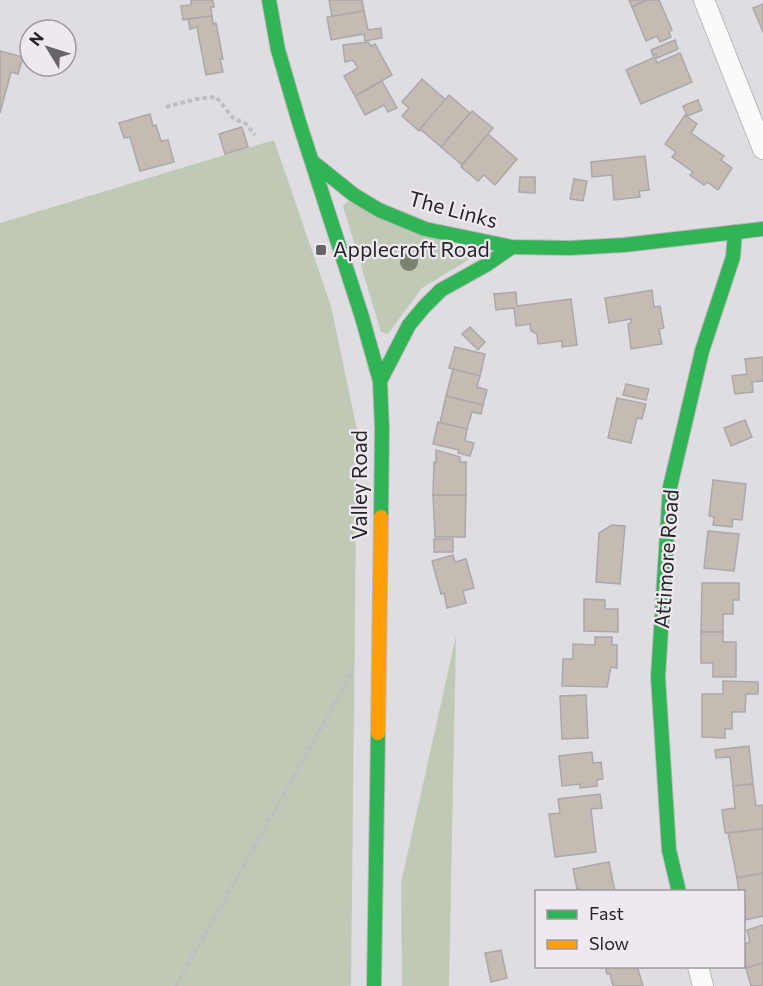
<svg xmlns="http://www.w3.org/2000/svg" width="763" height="986" font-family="Commissioner,sans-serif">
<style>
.green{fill:#c0c9b6}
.building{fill:#c4bbb3;stroke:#aaa8a9;stroke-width:1.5}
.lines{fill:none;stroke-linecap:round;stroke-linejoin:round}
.street-casing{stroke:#bab8bb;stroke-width:22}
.fast-casing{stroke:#bab8bb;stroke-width:16}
.slow-casing{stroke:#bab8bb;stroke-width:16}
.path{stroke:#bfbec0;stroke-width:4;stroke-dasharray:4.5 3;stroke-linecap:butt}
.street{stroke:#fafafb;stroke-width:20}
.fast{stroke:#30b455;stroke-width:14}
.slow{stroke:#ff9f0a;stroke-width:14}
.tree{fill:#7a836d}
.poi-dot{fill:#676568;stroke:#eee9f0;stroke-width:2}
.labels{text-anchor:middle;stroke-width:4.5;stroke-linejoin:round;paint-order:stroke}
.street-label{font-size:21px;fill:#262427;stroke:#eee9f0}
.poi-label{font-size:21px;fill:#262427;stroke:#eee9f0;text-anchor:start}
</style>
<rect width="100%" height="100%" fill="#e0dde2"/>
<g class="green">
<path d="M274 140 331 306 357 430 351 986H0V223Z"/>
<path d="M348 201 469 250 470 259 422 288 388 334 381 332 343 206Z"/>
<path d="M456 636 449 986H402L401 883Z"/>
</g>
<g class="building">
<path d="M191 0H213L214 7H211L212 16 183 20 181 6 191 5Z"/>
<path d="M329 0H362L364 11 332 17Z"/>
<path d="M629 0H647L632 7Z"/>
<path d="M647 0H659L672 30 669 32 671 37 660 42 657 36 646 41 632 7Z"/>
<path d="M763 4V32L753 8Z"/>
<path d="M364 11 368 30 381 28 382 38 365 41 364 34 331 40 327 17Z"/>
<path d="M212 16 213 24 216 23 223 59H220L223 72 206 75 197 27 190 29 188 19Z"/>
<path d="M675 40 678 49 657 58 656 54 653 56 651 50Z"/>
<path d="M368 42 371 46 375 44 392 75 355 96 344 76 358 68 353 60 345 62 343 45Z"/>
<path d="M0 51 23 57 18 74 11 72 0 113Z"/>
<path d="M680 53 692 82 641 104 626 70 655 57 657 63Z"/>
<path d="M422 79 446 100 419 131 402 116 409 108 402 102Z"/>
<path d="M382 81 397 108 388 112 384 105 365 115 355 96Z"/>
<path d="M449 95 470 113 441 147 420 129Z"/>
<path d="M698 100 702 110 687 116 683 106Z"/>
<path d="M472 111 493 128 462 165 441 147Z"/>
<path d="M150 114 153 126 156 125 161 141 168 140 174 162 140 171 130 137 124 138 119 123Z"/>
<path d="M685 115 697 124 691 133 724 156 721 160 732 168 718 190 707 182 704 185 690 175 693 172 672 157 676 152 665 144Z"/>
<path d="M242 127 248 147 225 154 219 134Z"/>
<path d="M488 134 517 159 495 185 484 175 478 181 461 167Z"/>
<path d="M645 156 649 190 639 191 640 197 614 200 612 175 592 177 591 162Z"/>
<path d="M520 177H535V193L519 192Z"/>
<path d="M574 179 587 181 583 201 570 199Z"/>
<path d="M652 290 654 307 660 306 664 328 659 329 662 344 631 349 628 324 631 323V319L609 323 605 298Z"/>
<path d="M516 292 517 306 571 299 577 345 562 347V341L538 344 537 334 531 331 530 324 516 326 514 308 496 310 494 294Z"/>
<path d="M470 327 485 342 478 350 462 334Z"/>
<path d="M455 347 485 354 480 376 449 368Z"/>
<path d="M763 357V381L752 382 753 392 735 394 732 376 747 374 745 359Z"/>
<path d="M453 369 480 376 477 387 487 390 483 405 446 396Z"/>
<path d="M626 384 649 389 646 400 623 395Z"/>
<path d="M446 396 483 405 481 414 472 412 467 429 440 423Z"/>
<path d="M617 398 646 404 642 419 637 418 631 443 608 438Z"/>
<path d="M745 420 752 437 731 446 724 428Z"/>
<path d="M438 422 467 429 465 441 474 443 470 456 458 453 459 450 433 444Z"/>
<path d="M436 450 460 457V462H466V495H433L434 462H436Z"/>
<path d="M713 480 746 484 742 520 733 519 732 527 713 525 714 517 709 516Z"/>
<path d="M433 495H466L465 537H435Z"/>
<path d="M612 525 625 526 620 584 596 582 599 533Z"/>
<path d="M708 531 739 534 734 571 704 568Z"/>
<rect x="434" y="539" width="19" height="13"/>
<path d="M453 555 455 562 466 559 474 588 463 591 466 603 447 608 444 593 441 594 432 561Z"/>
<path d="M702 583H739V600H733V614H723V632H701Z"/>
<path d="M584 599 605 600V609H618V632L584 631Z"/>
<path d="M701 632H723V642H736V677H713V663H701Z"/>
<path d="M595 637H612V645H617V668L611 667 607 687 562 686 563 659H573V644L595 645Z"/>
<path d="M723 681 758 682V694H746L745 712H732V729H725V738L702 737V694H723Z"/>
<path d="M586 695 588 738 562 739 560 696Z"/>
<path d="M749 746 753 784 733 786 730 757 716 758 715 750Z"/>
<path d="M592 752 593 763 601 762 603 779 597 780V786L580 788V784L562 786 559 756Z"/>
<path d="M753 784 756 806 763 805V829L725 833 722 810 735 808 733 786Z"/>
<path d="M600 794 602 808 591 809 596 852 555 857 549 814 560 813 558 799Z"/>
<path d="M763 829V873L737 878 728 833Z"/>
<path d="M609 862 615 892H580L579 888 577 889 573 869Z"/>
<path d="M763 873V916L745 920 744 892H739L737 878Z"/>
<path d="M763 925V963L746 968 744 944 750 942 747 930Z"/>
<path d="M501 950 507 978 491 982 485 953Z"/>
<path d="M763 963V986H751L746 968Z"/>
<path d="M605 966H637L643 986H613L610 974H607Z"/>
</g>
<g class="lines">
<defs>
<g id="street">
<path d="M704 0 763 149"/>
<path d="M698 966 703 986"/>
</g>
<g id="fast">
<path d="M269 0 278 50 299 122 362 317 380 381 382 429 381 517"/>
<path d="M314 163 354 195 379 210 425 229 512 247 570 248 624 245 763 229"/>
<path d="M380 381 409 325 424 307 441 290 486 265 512 247"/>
<path d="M679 892 669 850 658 677 670 487 702 351 733 257 735 232"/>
<path d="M374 986 378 733"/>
</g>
<path id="slow" d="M378 733 381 517"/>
</defs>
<use href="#street" class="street-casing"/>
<use href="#fast" class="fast-casing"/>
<use href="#slow" class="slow-casing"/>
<g class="path">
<path d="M166 107 196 99 216 97 234 119 245 123 255 135"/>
<path d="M176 986 353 671"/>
</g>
<use href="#street" class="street"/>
<use href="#fast" class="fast"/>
<use href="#slow" class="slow"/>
</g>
<circle class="tree" cx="409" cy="262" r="9"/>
<rect class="poi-dot" x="315" y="244" width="12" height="12" rx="3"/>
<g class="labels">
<g class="street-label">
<text transform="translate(453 210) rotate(15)" y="7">The Links</text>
<text transform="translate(360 485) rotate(-90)" y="7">Valley Road</text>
<text transform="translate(667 559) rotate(-86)" y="7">Attimore Road</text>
</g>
<g class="poi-label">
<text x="333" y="257">Applecroft Road</text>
</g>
</g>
<rect x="535" y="890" width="210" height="78" fill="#eee9f0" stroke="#9e9aa0" stroke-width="1.5"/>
<rect x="547" y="910" width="30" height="9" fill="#30b455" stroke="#9e9aa0" stroke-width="1.5"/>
<text x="589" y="920" font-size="18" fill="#262427">Fast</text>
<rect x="547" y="940" width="30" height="9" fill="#ff9f0a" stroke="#9e9aa0" stroke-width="1.5"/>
<text x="589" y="950" font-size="18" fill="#262427">Slow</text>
<g transform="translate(48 48) rotate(308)"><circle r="28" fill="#eee9f0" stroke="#9e9aa0" stroke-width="1.5"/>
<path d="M0-4.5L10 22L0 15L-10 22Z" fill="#676568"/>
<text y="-9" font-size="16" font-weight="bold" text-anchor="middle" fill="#262427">N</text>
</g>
</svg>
